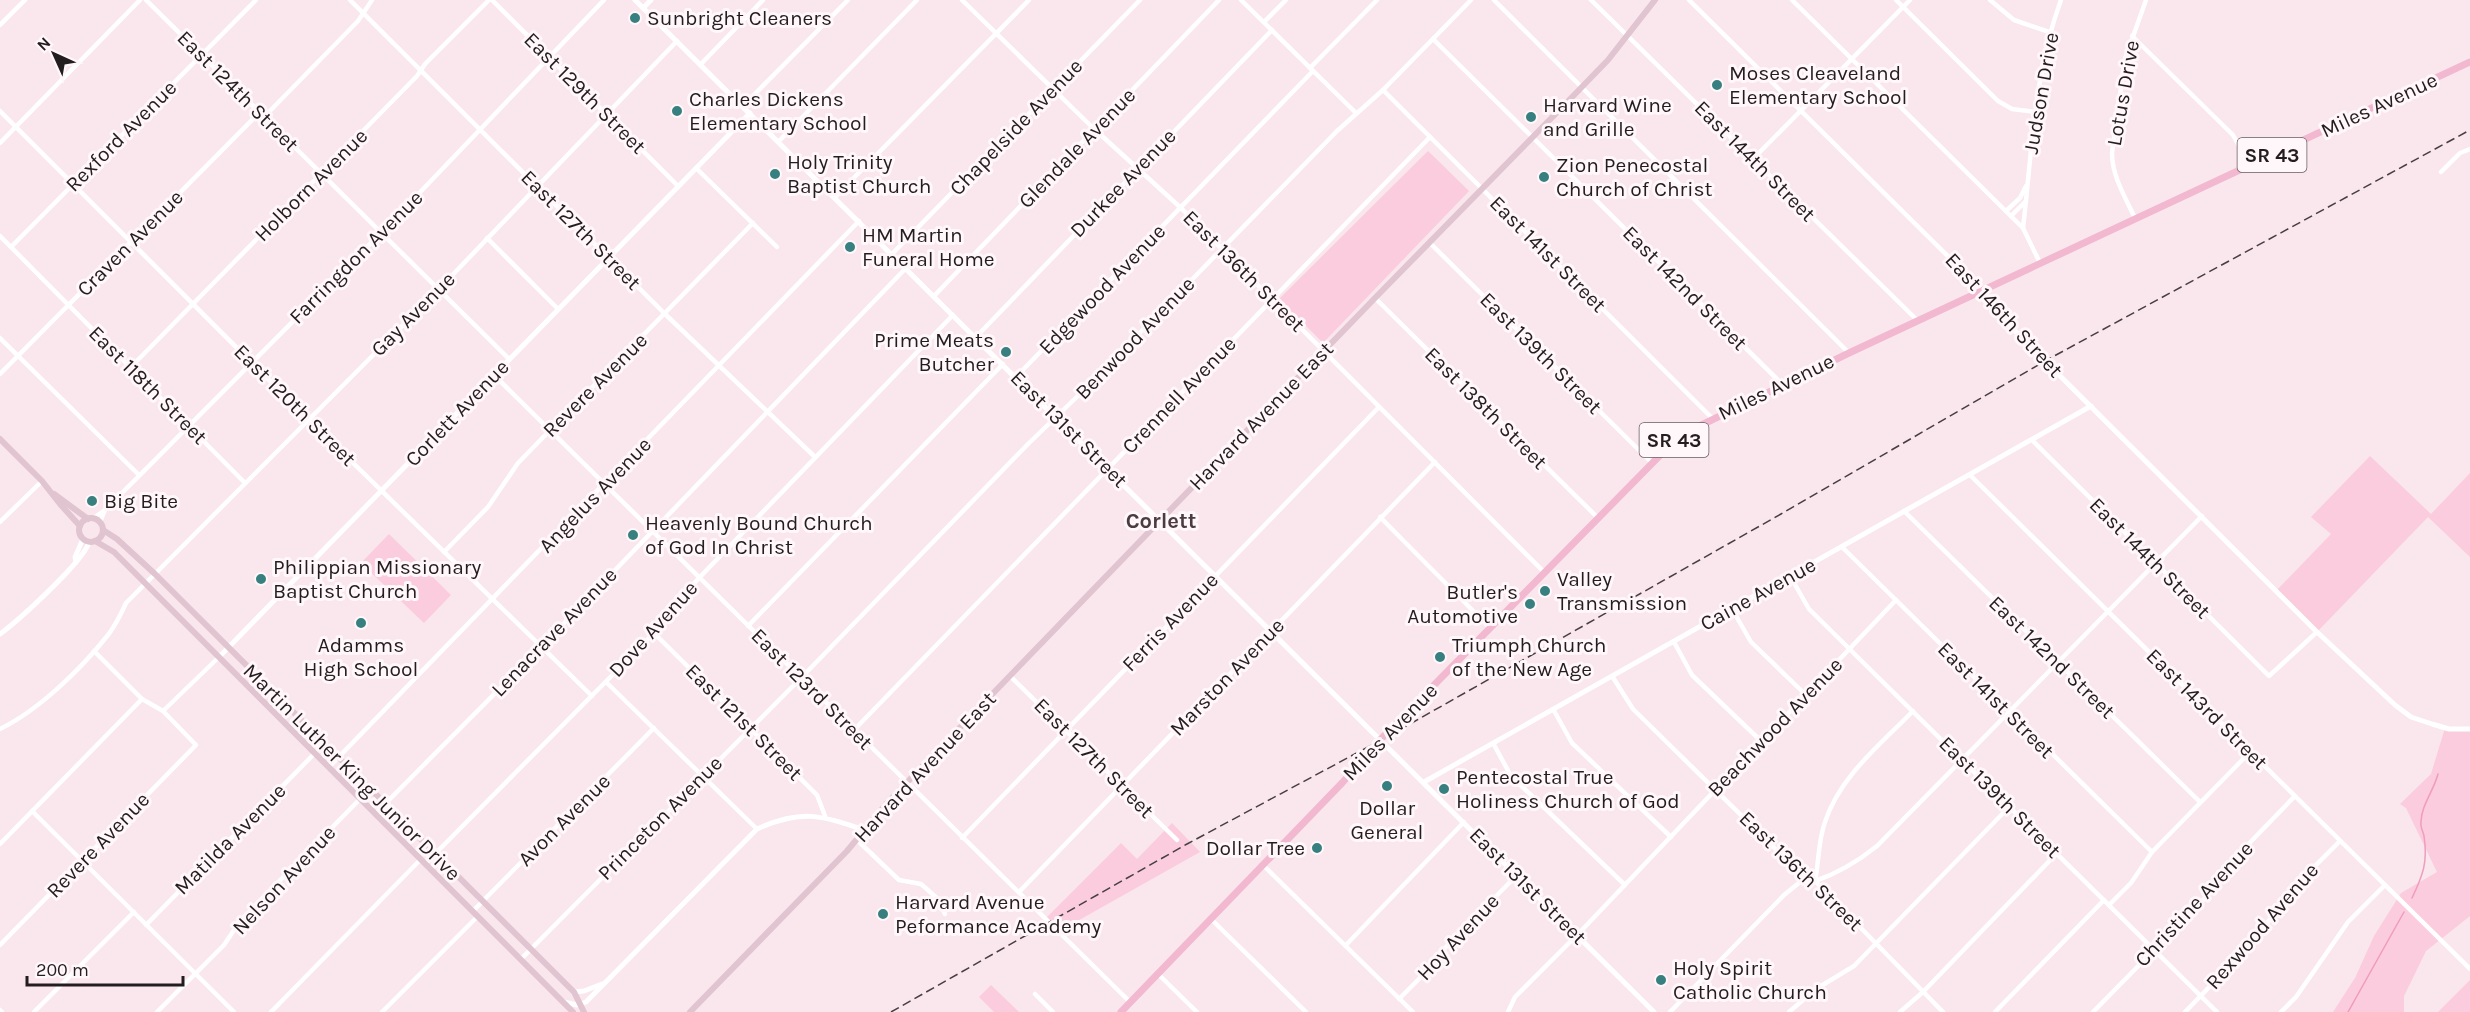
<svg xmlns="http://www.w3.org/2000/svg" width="2470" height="1012" font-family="Karla,sans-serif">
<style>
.green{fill:#fbccdd}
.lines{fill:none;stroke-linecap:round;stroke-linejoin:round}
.stream{stroke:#ef9cbd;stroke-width:1.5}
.minor{stroke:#fff;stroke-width:4.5}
.tertiary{stroke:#fff;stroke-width:5}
.secondary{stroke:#e0c4d0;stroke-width:6}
.primary{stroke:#f1b8d0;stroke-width:7}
.rail{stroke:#473e42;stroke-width:1.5;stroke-dasharray:9 4.5;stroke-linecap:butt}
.poi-dot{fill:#37807f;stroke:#fff7fa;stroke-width:2}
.labels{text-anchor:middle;stroke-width:6;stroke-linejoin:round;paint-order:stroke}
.shield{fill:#fff7fa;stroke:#665e61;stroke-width:1.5}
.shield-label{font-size:20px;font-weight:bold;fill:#241d20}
.poi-label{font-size:21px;fill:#241d20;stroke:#fff7fa;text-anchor:start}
.street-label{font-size:21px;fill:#241d20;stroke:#fff7fa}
.neighbourhood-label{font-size:22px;font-weight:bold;fill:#4b3c41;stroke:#fff7fa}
</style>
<rect width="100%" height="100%" fill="#fae6ed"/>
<g class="green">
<path d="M1428 151 1469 191 1323 343 1279 299Z"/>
<path d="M2370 456 2431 514 2470 473V557L2428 517 2317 632 2276 591 2331 534 2311 517Z"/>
<path d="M389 534 451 595 424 623 361 563Z"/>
<path d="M2445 728 2470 729V916L2426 951 2404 996V1012H2333L2355 978 2374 936 2401 893 2437 872 2406 808 2400 804 2431 774Z"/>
<path d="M1172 823 1200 852 1058 932 1045 919 1121 843 1137 859Z"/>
<path d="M2470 980V1012H2438Z"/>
<path d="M991 985 1019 1012H994L979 997Z"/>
</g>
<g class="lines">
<g class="stream">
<path d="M2412 898C2423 875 2428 862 2424 836 2423 831 2420 827 2421 822 2421 806 2434 790 2438 774"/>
<path d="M2348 1012 2404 912"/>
</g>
<g class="minor">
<path d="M146 0 509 359"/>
<path d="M350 0 665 314 815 457"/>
<path d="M492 0 678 186"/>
<path d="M962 0 1091 126 1181 208 1545 573"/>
<path d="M1241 0 1356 113"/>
<path d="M1494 0 1849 353"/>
<path d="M1591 0 1918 321"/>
<path d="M1689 0 1977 285 1980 291"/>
<path d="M1792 0 2023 228 2040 263"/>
<path d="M1896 0 1998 101 2012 109 2036 112"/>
<path d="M1990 0 2014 20 2049 32"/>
<path d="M1264 22 1286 0"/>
<path d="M0 25 25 0"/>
<path d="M2132 36 2233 135 2250 166"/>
<path d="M1433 39 1783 385"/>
<path d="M701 64 763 0"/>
<path d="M1310 68 1377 0"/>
<path d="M1383 90 1712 418"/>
<path d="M743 106 848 0"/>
<path d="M0 111 308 419 592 696"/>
<path d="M264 117 358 21 372 0"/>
<path d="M779 141 917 0"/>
<path d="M0 143 140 0"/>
<path d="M1753 159 1910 0"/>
<path d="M696 168 777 247"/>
<path d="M2441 172 2460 153 2470 149"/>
<path d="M835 197 1029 0"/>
<path d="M2006 211 2020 198 2026 186"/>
<path d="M2011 216 2026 201"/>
<path d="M2135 218C2125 197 2112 176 2112 153L2125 59 2146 0"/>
<path d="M2023 228C2032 152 2034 72 2061 0"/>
<path d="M0 236 245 483"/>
<path d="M487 238 558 309"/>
<path d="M1430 243 1652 463"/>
<path d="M11 247 256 0"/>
<path d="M892 254 1140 0"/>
<path d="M934 296 1219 0"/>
<path d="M1375 298 1598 518"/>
<path d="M976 337 1272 30"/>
<path d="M0 338 139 475"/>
<path d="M130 368 417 76 425 64 489 0"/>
<path d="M0 374 260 112"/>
<path d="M494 375 1130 1002"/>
<path d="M1016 377 1313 71"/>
<path d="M2032 440 2269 676 2317 632"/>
<path d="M1970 475 2470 969"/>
<path d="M1904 511 2200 802"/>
<path d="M1380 517 1490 628"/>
<path d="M92 519 105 510 381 233 604 0"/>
<path d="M0 522 42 481"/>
<path d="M100 522 105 510"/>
<path d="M1842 547 2152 852"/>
<path d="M444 552 488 507 518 463 753 223"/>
<path d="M1790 576 1809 609 2217 1012"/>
<path d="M1732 609 1751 642 1806 695"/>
<path d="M748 626 1003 364"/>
<path d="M654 633 817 795 825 816"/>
<path d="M1674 642 1692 675 1762 742"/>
<path d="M1010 676 1177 840"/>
<path d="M1612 676 1633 709 1805 878 1815 881 1943 1012"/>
<path d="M606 682 757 829"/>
<path d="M1553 709 1572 743 1671 837"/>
<path d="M163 711 219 657"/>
<path d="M0 729C39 710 81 669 108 635 115 626 121 614 126 603L439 289 677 41"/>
<path d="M853 731 1430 137"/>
<path d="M1493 743 1511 776 1625 885"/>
<path d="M329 767 859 221"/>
<path d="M32 811 234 1012"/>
<path d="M375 814 542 646 906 268"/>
<path d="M962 838 1379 407"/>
<path d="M856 839 899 880 921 884 938 899 945 914"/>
<path d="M0 844 142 699"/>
<path d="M425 864 654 633 674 605 699 578 953 315"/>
<path d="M1263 865 1413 1012"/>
<path d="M1815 881C1839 873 1857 862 1877 846L2202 516"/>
<path d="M1815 881C1819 862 1818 841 1825 822 1840 776 1881 744 1913 711"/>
<path d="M1019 892 1435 462"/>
<path d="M2109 905 2131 883 2152 852 2250 752"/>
<path d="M473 911 654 728"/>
<path d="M1211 919 1306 1012"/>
<path d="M146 925 315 753"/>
<path d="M0 945 196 745 163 711 142 699 94 651"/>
<path d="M1346 945 1464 822"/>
<path d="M521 959 801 678 1028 444 1086 388 1337 131 1383 90 1471 0"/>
<path d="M1158 974 1197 1012"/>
<path d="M1035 994 1053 1012"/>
<path d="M1399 999 1422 976 1432 961 1517 875"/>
<path d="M0 1010 2 1012"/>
<path d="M34 1012 134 912"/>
<path d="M157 1012 224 945 240 921 360 799"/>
<path d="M271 1012 421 859"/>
<path d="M382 1012 478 916"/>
<path d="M1508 1012 1515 997 1581 931 1896 600"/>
<path d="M1670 1012 1784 895 1805 878"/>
<path d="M1789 1012 1816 989 1854 966 2010 806"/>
<path d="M1900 1012 1923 992 2057 853"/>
<path d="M1995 1012 2104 900"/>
<path d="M2093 1012 2207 896 2235 858 2295 796"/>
<path d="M2185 1012 2249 946 2300 881 2340 841"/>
<path d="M2281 1012 2296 997 2348 922 2385 885"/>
</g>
<g class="tertiary">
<path d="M635 0 1654 1012"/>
<path d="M643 8 651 0"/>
<path d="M1980 291 1983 299 2317 632 2395 705 2411 717 2432 724 2449 729H2470"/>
<path d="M76 562 75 557 83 539"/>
<path d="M0 634C19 620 84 561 89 542"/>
<path d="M219 657 750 113"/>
<path d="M1424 782 2091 406"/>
<path d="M574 992 584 991 602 984"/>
<path d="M564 1002 577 1005 586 1002 757 829C801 809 820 815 864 830"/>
</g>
<g class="secondary">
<path d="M0 439 42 481 60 504 80 526"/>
<path d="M54 494 88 519"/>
<circle cx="91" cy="530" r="12"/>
<path d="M103 530 117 539 155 574 574 992 584 1012"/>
<path d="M95 541 114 552 573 1012"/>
<path d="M690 1012 847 851 888 802 1375 298 1578 91 1608 60 1655 0"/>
</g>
<path class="primary" d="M1121 1012 1342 783 1381 739 1679 436 1849 353 2470 62"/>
<path class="rail" d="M891 1012 1187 844 1394 733 1781 514 2045 361 2470 130"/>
</g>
<g class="poi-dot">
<circle cx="635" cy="18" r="6"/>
<circle cx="1717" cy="85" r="6"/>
<circle cx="677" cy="111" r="6"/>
<circle cx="1531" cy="117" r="6"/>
<circle cx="775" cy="174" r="6"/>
<circle cx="1544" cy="177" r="6"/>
<circle cx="850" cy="247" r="6"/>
<circle cx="1006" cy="352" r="6"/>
<circle cx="92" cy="501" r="6"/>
<circle cx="633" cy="535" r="6"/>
<circle cx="261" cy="579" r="6"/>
<circle cx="1545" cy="591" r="6"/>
<circle cx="1530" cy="604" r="6"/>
<circle cx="361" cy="623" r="6"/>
<circle cx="1440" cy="657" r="6"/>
<circle cx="1387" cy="786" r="6"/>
<circle cx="1444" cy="789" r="6"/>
<circle cx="1317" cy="848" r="6"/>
<circle cx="883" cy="914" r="6"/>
<circle cx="1661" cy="980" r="6"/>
</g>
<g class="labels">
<g class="shield">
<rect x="2237.5" y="138" width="69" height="34" rx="4.5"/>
<rect x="1639.5" y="423" width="69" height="34" rx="4.5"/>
</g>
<g class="shield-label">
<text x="2272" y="162">SR 43</text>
<text x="1674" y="447">SR 43</text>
</g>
<g class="poi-label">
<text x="647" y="25">Sunbright Cleaners</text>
<text x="1729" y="80">Moses Cleaveland<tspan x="1729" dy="24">Elementary School</tspan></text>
<text x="689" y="106">Charles Dickens<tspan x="689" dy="24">Elementary School</tspan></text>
<text x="1543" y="112">Harvard Wine<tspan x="1543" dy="24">and Grille</tspan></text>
<text x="787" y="169">Holy Trinity<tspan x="787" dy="24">Baptist Church</tspan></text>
<text x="1556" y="172">Zion Penecostal<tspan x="1556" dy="24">Church of Christ</tspan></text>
<text x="862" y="242">HM Martin<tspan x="862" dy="24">Funeral Home</tspan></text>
<text x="994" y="347" text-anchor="end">Prime Meats<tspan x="994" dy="24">Butcher</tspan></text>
<text x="104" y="508">Big Bite</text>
<text x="645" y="530">Heavenly Bound Church<tspan x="645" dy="24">of God In Christ</tspan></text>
<text x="273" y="574">Philippian Missionary<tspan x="273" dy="24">Baptist Church</tspan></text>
<text x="1557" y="586">Valley<tspan x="1557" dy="24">Transmission</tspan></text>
<text x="1518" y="599" text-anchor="end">Butler's<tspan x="1518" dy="24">Automotive</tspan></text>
<text x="361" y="652" text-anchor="middle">Adamms<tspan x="361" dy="24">High School</tspan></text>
<text x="1452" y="652">Triumph Church<tspan x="1452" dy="24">of the New Age</tspan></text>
<text x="1456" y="784">Pentecostal True<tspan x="1456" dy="24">Holiness Church of God</tspan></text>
<text x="1387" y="815" text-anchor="middle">Dollar<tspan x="1387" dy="24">General</tspan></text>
<text x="1305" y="855" text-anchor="end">Dollar Tree</text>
<text x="895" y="909">Harvard Avenue<tspan x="895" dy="24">Peformance Academy</tspan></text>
<text x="1673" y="975">Holy Spirit<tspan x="1673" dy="24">Catholic Church</tspan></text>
</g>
<g class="street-label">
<text transform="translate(238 91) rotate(45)" y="7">East 124th Street</text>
<text transform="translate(585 93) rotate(45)" y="7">East 129th Street</text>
<text transform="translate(2041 93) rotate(-80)" y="7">Judson Drive</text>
<text transform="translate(2123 93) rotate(-80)" y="7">Lotus Drive</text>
<text transform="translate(2379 105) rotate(-25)" y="7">Miles Avenue</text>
<text transform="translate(1016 127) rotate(-46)" y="7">Chapelside Avenue</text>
<text transform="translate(121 136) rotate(-45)" y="7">Rexford Avenue</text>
<text transform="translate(1077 148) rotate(-46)" y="7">Glendale Avenue</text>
<text transform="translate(1755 161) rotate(45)" y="7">East 144th Street</text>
<text transform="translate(1123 183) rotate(-46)" y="7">Durkee Avenue</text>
<text transform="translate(311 185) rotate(-45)" y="7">Holborn Avenue</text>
<text transform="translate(581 230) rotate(45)" y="7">East 127th Street</text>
<text transform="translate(130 243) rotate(-45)" y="7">Craven Avenue</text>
<text transform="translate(1548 254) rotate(45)" y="7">East 141st Street</text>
<text transform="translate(356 257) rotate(-45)" y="7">Farringdon Avenue</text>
<text transform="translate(1244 271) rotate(45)" y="7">East 136th Street</text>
<text transform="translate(1685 288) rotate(45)" y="7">East 142nd Street</text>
<text transform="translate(1102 289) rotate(-46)" y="7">Edgewood Avenue</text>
<text transform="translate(413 314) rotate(-45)" y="7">Gay Avenue</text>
<text transform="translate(2004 315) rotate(47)" y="7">East 146th Street</text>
<text transform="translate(1135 338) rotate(-46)" y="7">Benwood Avenue</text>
<text transform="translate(1541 353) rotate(45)" y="7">East 139th Street</text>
<text transform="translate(148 385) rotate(45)" y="7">East 118th Street</text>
<text transform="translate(595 385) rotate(-45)" y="7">Revere Avenue</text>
<text transform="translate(1776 387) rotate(-26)" y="7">Miles Avenue</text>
<text transform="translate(1179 395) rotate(-46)" y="7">Crennell Avenue</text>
<text transform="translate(295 405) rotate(45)" y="7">East 120th Street</text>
<text transform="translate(1486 408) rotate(45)" y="7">East 138th Street</text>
<text transform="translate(457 413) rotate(-46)" y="7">Corlett Avenue</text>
<text transform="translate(1261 416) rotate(-46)" y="7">Harvard Avenue East</text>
<text transform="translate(1069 429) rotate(45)" y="7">East 131st Street</text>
<text transform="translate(595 495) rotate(-46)" y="7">Angelus Avenue</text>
<text transform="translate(2150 558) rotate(45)" y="7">East 144th Street</text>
<text transform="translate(1758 594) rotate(-29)" y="7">Caine Avenue</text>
<text transform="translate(1170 622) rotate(-46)" y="7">Ferris Avenue</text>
<text transform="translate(653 629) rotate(-48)" y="7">Dove Avenue</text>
<text transform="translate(554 632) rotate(-46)" y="7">Lenacrave Avenue</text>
<text transform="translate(2052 657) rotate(44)" y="7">East 142nd Street</text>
<text transform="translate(1227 677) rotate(-46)" y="7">Marston Avenue</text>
<text transform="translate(812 689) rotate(45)" y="7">East 123rd Street</text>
<text transform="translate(1996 700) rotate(45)" y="7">East 141st Street</text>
<text transform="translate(2207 709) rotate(45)" y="7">East 143rd Street</text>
<text transform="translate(744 722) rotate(45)" y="7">East 121st Street</text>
<text transform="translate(1775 727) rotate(-46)" y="7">Beachwood Avenue</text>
<text transform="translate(1390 732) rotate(-46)" y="7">Miles Avenue</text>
<text transform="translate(1094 758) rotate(45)" y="7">East 127th Street</text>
<text transform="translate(925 767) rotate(-47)" y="7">Harvard Avenue East</text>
<text transform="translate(352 772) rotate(45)" y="7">Martin Luther King Junior Drive</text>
<text transform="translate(2000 797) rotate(45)" y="7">East 139th Street</text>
<text transform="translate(660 818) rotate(-45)" y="7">Princeton Avenue</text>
<text transform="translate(564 820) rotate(-45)" y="7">Avon Avenue</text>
<text transform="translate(230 839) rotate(-45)" y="7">Matilda Avenue</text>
<text transform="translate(98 845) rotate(-46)" y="7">Revere Avenue</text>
<text transform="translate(1801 871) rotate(44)" y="7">East 136th Street</text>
<text transform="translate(284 880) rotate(-47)" y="7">Nelson Avenue</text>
<text transform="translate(1528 886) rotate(45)" y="7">East 131st Street</text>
<text transform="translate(2194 904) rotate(-47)" y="7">Christine Avenue</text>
<text transform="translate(2262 926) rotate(-49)" y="7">Rexwood Avenue</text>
<text transform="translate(1458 937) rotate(-47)" y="7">Hoy Avenue</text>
</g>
<g class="neighbourhood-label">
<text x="1161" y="528">Corlett</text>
</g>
</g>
<g transform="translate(54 54) rotate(315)" stroke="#fff7fa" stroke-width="4.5" paint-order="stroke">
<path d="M0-4.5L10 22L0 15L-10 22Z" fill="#241d20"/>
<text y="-9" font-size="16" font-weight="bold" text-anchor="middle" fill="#241d20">N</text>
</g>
<path d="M27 976v9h156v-9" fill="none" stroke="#241d20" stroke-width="3"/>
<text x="36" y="976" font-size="18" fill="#241d20" stroke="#fff7fa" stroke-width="4.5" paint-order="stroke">200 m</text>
</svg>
